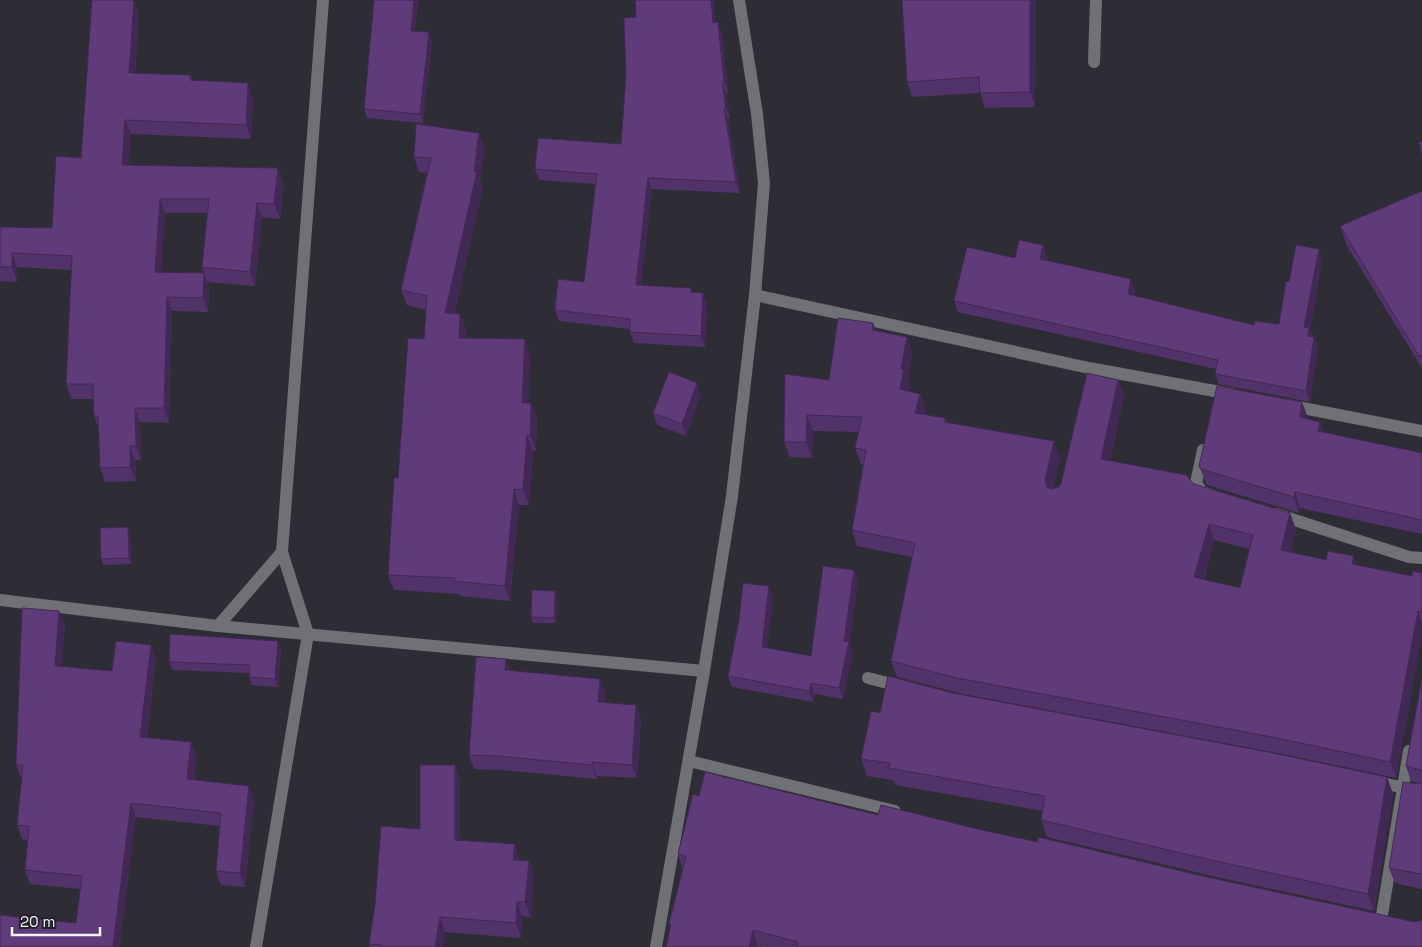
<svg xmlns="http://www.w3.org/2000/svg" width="1422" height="947" font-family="'Space Grotesk',sans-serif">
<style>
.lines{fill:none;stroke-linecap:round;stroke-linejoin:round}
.minor{stroke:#6f7174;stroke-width:12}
.wall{fill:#523369;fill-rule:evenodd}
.shaded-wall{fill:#422955}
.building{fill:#5f3b7a;stroke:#422955;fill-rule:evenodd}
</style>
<rect width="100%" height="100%" fill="#2e2d35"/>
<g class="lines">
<g class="minor">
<path d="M1094 62 1096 0"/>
<path d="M755 295 1089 368 1231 394"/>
<path d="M1287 405 1422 431"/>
<path d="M1203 450 1196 483 1202 492 1209 494"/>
<path d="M1276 514 1409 557 1422 558"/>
<path d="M0 600 218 626 704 671"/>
<path d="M218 626 282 552"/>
<path d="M868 678 903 687"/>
<path d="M689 761 895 811"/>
<path d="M1373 781 1422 792"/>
<path d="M1381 921 1409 751"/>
<path d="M256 947 308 634 282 552 323 0"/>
<path d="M656 947 704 671 732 496 755 295 764 183 757 114 739 0"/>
</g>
</g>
<g class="wall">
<path d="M374 0H418L415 31 432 41 423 123 367 118 364 109Z"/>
<path d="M902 0H1036L1035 107 985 108 980 93 912 97 907 82Z"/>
<path d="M139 14 135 73 190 75 192 80 253 97 251 139 131 134 128 166 284 182 280 219 262 217 255 286 207 282 202 267 207 213H165L161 272 204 273 209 288 208 312 172 311 169 423 140 422 141 460H135L136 481 105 482 100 468 99 429 94 416 93 399H71L66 384 71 270 17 267V282L0 281V227L52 228Z"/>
<path d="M716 22 722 33 728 93H726L730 119H728L740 193 652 189 641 285 693 292 707 303 705 347 634 343 630 332V329L559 321 555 310 584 282 595 184 539 180 535 169 621 144Z"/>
<path d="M485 148 480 181 483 187 454 314H460L466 330 465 338 530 354 528 403H531L537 418 536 451H533L529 505H519L510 601 460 596 459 594 394 590 388 575 398 478 424 339 426 310 407 305 401 290 427 173 419 172 414 157Z"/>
<path d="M1422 191V368L1347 246 1340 226Z"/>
<path d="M1043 245 1047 256 1046 260 1135 290 1133 296 1254 325 1279 324 1289 282 1322 259 1310 330 1318 347 1310 402 1219 384 1215 374 1216 369 958 312 954 301 1015 258Z"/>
<path d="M876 331 907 337 912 353 908 378 910 385 909 391 926 410 924 414 945 418 947 422 1060 457 1053 489 1059 487 1118 380 1124 395 1110 460 1194 484 1296 529 1290 552 1326 560 1357 565 1412 576 1422 573V635L1396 778 1278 753 963 694 897 677 891 661 912 557 857 546 852 530 863 464H861L855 448 859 432 813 431 812 458 790 457 784 442 829 380ZM1214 540 1250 549 1240 588 1204 580Z"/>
<path d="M697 383 701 394 686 436 657 425 653 413Z"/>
<path d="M1308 418V419L1324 433 1422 453V534L1300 508 1299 513 1207 485 1205 481 1199 466Z"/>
<path d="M130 533 131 564 103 565 101 559Z"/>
<path d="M854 570 858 581 849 643 853 653 843 699 815 694 813 702 732 687 728 676 773 597 767 648 811 656Z"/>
<path d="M557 597 556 623H533L531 617Z"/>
<path d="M59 611 65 625 61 666 112 671 156 659 147 738 191 742 196 756 194 780 254 800 245 887 221 885 216 871 220 826 136 817 76 923 80 889 30 884 25 870 28 840 22 839 17 825 22 779H21L16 765Z"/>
<path d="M278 641 281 649 278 687 252 685 249 677V673L172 670 169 662Z"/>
<path d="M510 671 600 679 605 693 604 703 636 705 641 718 637 778 597 776V779L503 770 474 769 469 755Z"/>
<path d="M1422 677V889L1395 883 1389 868 1419 784 1411 781 1406 766Z"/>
<path d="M953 693 1387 777 1393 794 1374 911 1217 877 1047 837 1041 820 1043 811 895 785 893 780 867 776 861 759 880 713Z"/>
<path d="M460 779V840L520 859V860L529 861 534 876 531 917 522 916 521 938 445 932 443 947H370L369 944 375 905 420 829Z"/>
<path d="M699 796 878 815 1422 947H764L758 946V947H666L671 928 669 924 683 869 678 854Z"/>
</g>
<g class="shaded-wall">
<path d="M134 0 139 14 134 87 129 73Z"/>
<path d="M414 0H418L414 40 411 31Z"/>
<path d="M711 0H714L717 34 713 23Z"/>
<path d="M1030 0H1036L1035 107 1030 92Z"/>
<path d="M718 22 722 33 728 93 724 82Z"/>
<path d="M429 32 432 41 423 123 420 114Z"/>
<path d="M722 82 726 93 730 119 726 108Z"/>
<path d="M248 83 253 97 251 139 246 125Z"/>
<path d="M724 108 728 119 740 193 736 182Z"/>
<path d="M125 120 131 134 127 180 122 165Z"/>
<path d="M479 133 485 148 480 181 483 187 450 329 445 313 474 171Z"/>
<path d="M278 168 284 182 280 219 274 204Z"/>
<path d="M648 178 652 189 640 296 636 285Z"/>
<path d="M160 199 165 213 160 286 155 272Z"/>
<path d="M257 203 262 217 255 286 250 272Z"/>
<path d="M1043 245 1047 256 1044 269 1040 259Z"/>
<path d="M1319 249 1322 259 1310 330 1313 338 1312 346 1304 327Z"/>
<path d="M12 253 17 267V282L12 267Z"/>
<path d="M204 273 209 288 208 312 203 298Z"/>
<path d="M1131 279 1135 290 1131 305 1128 294Z"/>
<path d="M703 293 707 303 705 347 701 336Z"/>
<path d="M167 297 172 311 169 423 164 408Z"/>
<path d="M460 314 466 330 465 353 459 338Z"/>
<path d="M873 323 879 339 872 330Z"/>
<path d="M907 337 912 353 908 378 910 385 906 405 900 389 901 369Z"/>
<path d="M1314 337 1318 347 1310 402 1306 391Z"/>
<path d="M525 339 530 354 528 418 522 403Z"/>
<path d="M1118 380 1124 395 1106 475 1101 459Z"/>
<path d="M697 383 701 394 686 436 682 424Z"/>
<path d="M920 394 926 410 921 429 915 413Z"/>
<path d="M1302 402 1308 418 1306 433 1300 417Z"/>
<path d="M531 403 537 418 536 451 530 436Z"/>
<path d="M135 408 140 422 141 460 136 446Z"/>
<path d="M807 415 813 431 812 458 806 442Z"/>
<path d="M1320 422 1326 437 1318 431Z"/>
<path d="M527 435 533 451 529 505 523 490Z"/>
<path d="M1054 441 1060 457 1051 496 1053 503 1045 480Z"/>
<path d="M130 446 135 460 136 481 130 467Z"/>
<path d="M514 489 519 505 510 601 505 586Z"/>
<path d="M1295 492 1300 508 1299 513 1294 497Z"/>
<path d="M1290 513 1296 529 1286 566 1281 550Z"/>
<path d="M1209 524 1214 540 1200 593 1194 577Z"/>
<path d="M128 527 130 533 131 564 129 558Z"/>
<path d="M1354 556 1360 572 1352 564Z"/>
<path d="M854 570 858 581 849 643 853 653 843 699 839 688 844 641Z"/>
<path d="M769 586 773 597 766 658 762 647Z"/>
<path d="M555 591 557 597 556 623 554 618Z"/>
<path d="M59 611 65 625 60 680 55 666Z"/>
<path d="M1418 611 1422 622V635L1396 778 1390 762Z"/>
<path d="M278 641 281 649 278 687 275 679Z"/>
<path d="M151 645 156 659 145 751 140 737Z"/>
<path d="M506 659 511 673 505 670Z"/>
<path d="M600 679 605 693 603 716 598 702Z"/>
<path d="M811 683 815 694 813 702 809 691Z"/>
<path d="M636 705 641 718 637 778 632 765Z"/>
<path d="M191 742 196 756 192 793 187 779Z"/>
<path d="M592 762 597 776V779L592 765Z"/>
<path d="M455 765 460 779V855L455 840Z"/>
<path d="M1387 777 1393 794 1374 911 1368 894Z"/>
<path d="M249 786 254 800 245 887 240 873Z"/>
<path d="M131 803 136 817 120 947H113Z"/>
<path d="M515 844 520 859 519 875 513 860Z"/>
<path d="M529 861 534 876 531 917 525 902Z"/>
<path d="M517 902 522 916 521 938 516 923Z"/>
<path d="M440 917 445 932 443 947H435Z"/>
<path d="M753 930 758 946V947H749Z"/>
</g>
<g class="building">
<path d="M92 0H134L129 73 190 75V80L248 83 246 125 125 120 122 165 278 168 274 204 257 203 250 272 202 267 209 199H160L155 272 204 273 203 298 167 297 164 408H135L136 446H130V467L100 468 98 416H94L93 384H66L72 256 12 253V267H0V227L52 228 56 156 81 158Z"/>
<path d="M374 0H414L411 31 429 32 420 114 364 109Z"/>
<path d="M635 0H711L713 23 718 22 724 82H722L726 108H724L736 182 648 178 636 285 691 288V292L703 293 701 336 630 332V319L555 310 558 279 584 282 597 174 535 169 538 138 621 144 626 76 624 18 636 17Z"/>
<path d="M902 0H1030V92L980 93 979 77 907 82Z"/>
<path d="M416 124 479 133 474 171H477L445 313 460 314 459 338 525 339 522 403H531L530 436 527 435 523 490 514 489 505 586 454 581 455 578 388 575 394 478H398L408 338 424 339 427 296 401 290 431 158 414 157Z"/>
<path d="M1419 142H1422V156Z"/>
<path d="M1422 191V356H1419L1340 226Z"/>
<path d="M1019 240 1043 245 1040 259 1131 279 1128 294 1254 325 1255 321 1279 324 1286 281 1289 282 1296 245 1319 249 1304 327 1309 328 1308 336 1314 337 1306 391 1215 374 1218 360 954 301 967 247 1015 258Z"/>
<path d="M838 318 873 323 872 330 907 337 901 369H904L900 389 920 394 915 413 945 418 944 422 1054 441 1045 480 1047 487 1052 489 1059 487 1061 483 1087 373 1118 380 1101 459 1186 475 1194 484 1290 513 1281 550 1326 560 1328 551 1354 556 1352 564 1412 576 1413 571 1422 573V612L1418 611 1390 762 1272 737 957 678 891 661 915 543 852 530 866 450 855 448 862 417 807 415 806 442H784L785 374 829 380ZM1209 524 1253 535 1240 588 1194 577Z"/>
<path d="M669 372 697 383 682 424 653 413Z"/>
<path d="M1217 386 1302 402 1300 417 1320 422 1318 431 1422 453V520L1295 492 1294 497 1201 469 1199 466Z"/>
<path d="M128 527 129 558 101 559 100 528Z"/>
<path d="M823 566 854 570 844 641 849 642 839 688 811 683 809 691 728 676 739 620 743 583 769 586 762 647 811 656Z"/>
<path d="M532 590 555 591 554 618 531 617Z"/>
<path d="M22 608 59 611 55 666 112 671 116 641 151 645 140 737 191 742 187 779 249 786 240 873 216 871 221 813 131 803 113 947H0V915L76 923 82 876 25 870 29 826 17 825 23 765H16Z"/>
<path d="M170 634 278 641 275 679 249 677 250 665 169 662Z"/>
<path d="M476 657 506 659 505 670 600 679 598 702 636 705 632 765 592 762V765L498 756 469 755Z"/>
<path d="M888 676 953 693 1268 752 1387 777 1368 894 1211 860 1041 820 1045 796 889 768 890 763 861 759 871 711 880 713Z"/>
<path d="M1422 677V772L1421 770 1406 766Z"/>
<path d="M420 765H455V840L515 844 513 860 529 861 525 902H517L516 923 440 917 435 947H381V945L369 944 375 905 381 826 420 829Z"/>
<path d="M705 772 878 815 881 805 982 830 1038 842V837L1207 877 1415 922 1422 920V947H797L798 942 753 930 749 947H666L671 925 669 924 686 856 678 854 693 794 699 796Z"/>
<path d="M1403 782 1418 784 1422 782V874L1389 868Z"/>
</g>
<path d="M12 927v8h88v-8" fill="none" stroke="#f3f3f8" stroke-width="2.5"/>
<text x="20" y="927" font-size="15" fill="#f3f3f8" stroke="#24232b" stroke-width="4" paint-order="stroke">20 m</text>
</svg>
